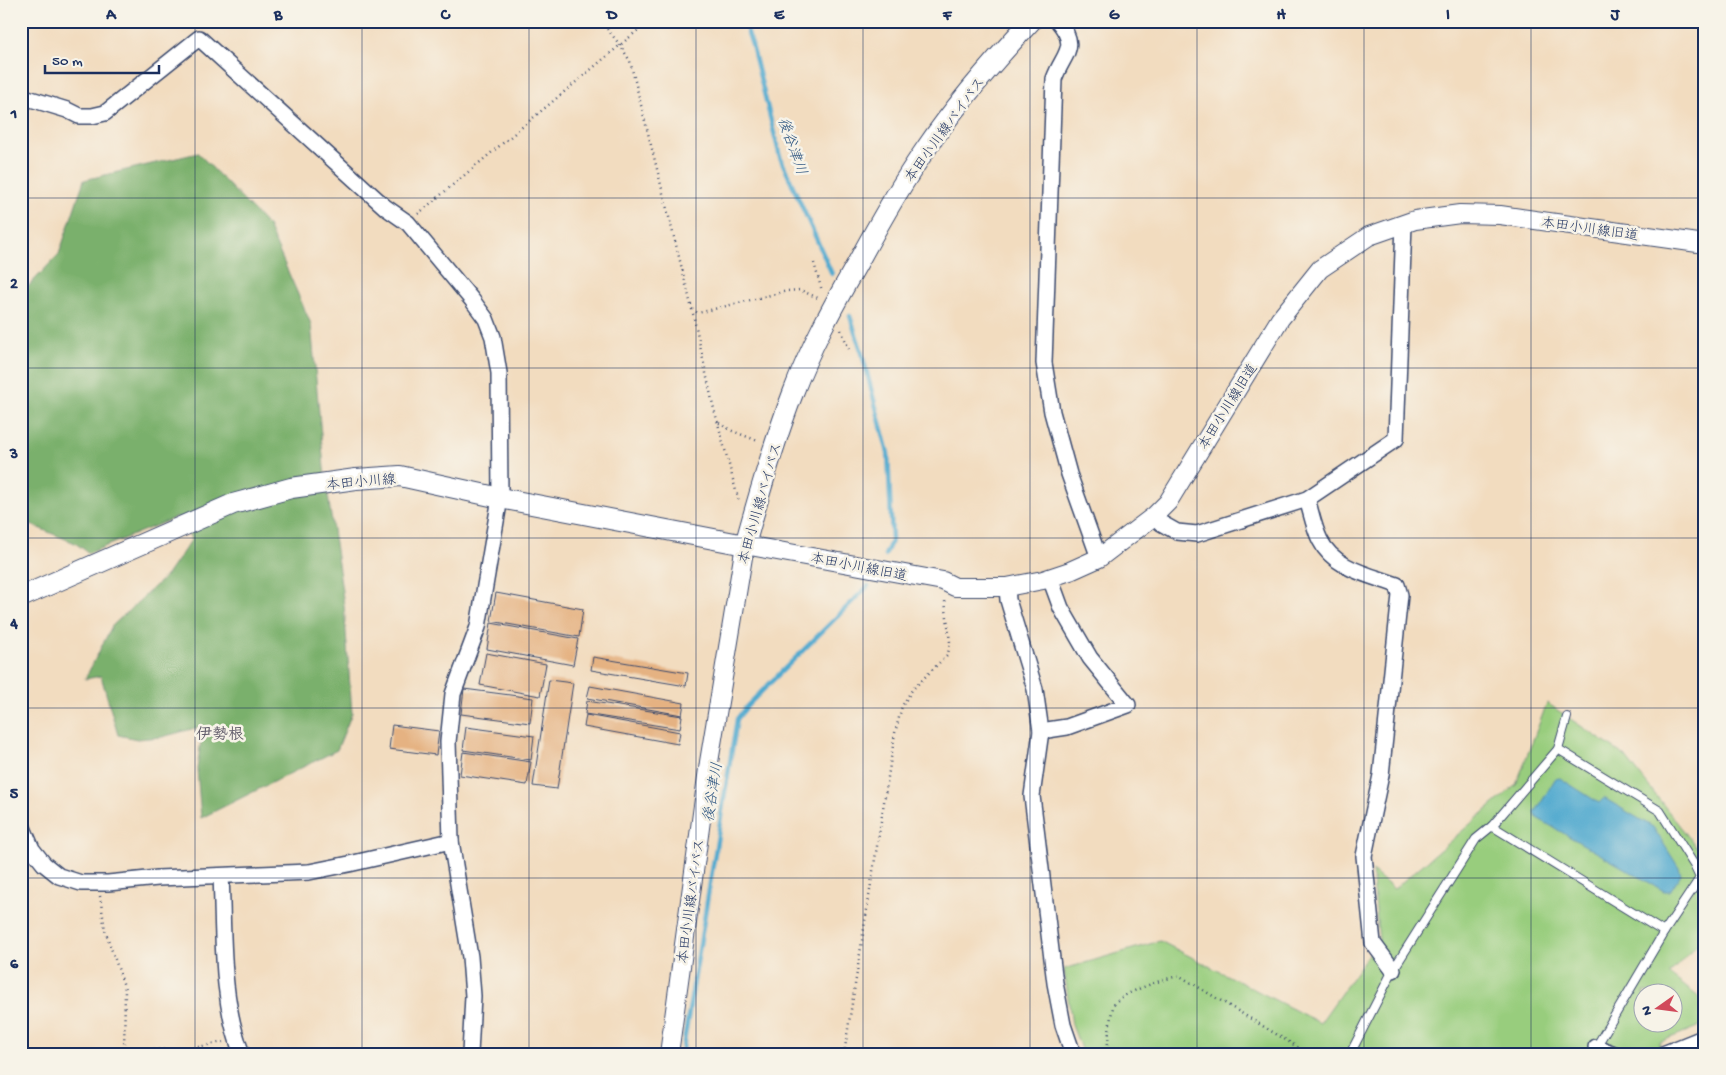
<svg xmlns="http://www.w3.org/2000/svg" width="1726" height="1075" font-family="'Gochi Hand','Klee One',sans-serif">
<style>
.green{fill:#98cd7d;stroke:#5a7e6e;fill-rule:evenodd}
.forest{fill:#7ab06c;stroke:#4a7065}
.water{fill:#52aacf;stroke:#366c96}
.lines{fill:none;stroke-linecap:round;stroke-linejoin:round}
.stream{stroke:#52aacf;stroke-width:4.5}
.building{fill:#e5b282}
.service-casing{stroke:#3b496d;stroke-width:10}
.minor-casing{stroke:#3b496d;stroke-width:18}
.tertiary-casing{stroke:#3b496d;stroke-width:20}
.secondary-casing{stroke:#3b496d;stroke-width:22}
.path{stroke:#3b496d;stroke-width:2.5;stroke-dasharray:1 4;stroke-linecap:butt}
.service{stroke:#fff;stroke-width:8}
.minor{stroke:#fff;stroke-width:15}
.tertiary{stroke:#fff;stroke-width:18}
.secondary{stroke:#fff;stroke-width:20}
.grid{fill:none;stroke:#1b2f5e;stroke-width:1;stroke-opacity:0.55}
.labels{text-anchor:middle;stroke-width:5;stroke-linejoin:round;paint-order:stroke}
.street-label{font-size:14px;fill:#1b2f5e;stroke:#f7f3e8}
.water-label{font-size:15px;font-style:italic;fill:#2c5480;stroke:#f7f3e8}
.quarter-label{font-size:16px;font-weight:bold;fill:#625d6b;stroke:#f7f3e8}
.neatline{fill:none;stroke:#1b2f5e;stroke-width:2}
.grid-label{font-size:16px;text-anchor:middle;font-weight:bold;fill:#1b2f5e}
</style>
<rect width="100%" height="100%" fill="#f7f3e8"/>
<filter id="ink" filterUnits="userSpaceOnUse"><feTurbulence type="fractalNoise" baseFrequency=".02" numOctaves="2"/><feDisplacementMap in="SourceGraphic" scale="10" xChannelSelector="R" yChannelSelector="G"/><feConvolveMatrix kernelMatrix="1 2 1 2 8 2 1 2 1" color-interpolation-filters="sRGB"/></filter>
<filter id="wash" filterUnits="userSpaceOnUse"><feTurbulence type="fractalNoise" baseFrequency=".0096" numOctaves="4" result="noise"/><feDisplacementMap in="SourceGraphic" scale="20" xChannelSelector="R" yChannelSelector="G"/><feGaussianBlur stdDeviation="1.12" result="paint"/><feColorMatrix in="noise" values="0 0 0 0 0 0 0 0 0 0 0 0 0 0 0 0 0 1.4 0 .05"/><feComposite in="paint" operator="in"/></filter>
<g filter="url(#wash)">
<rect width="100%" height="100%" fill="#f2dcbf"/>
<path class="green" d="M1547 703 1625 756 1705 858V936L1669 974 1705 1002V1024L1660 1042 1658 1054H1083L1072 1025 1064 969 1160 941 1320 1023 1379 940 1372 871 1394 889 1516 785ZM1644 992H1674V1022H1644Z"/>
<path class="forest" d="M198 153 268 226 311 324 324 468 344 605 352 713 337 750 201 818 197 769 203 726 162 737 137 739 118 735 101 676 85 679 112 626 167 575 192 539 177 517 89 553 75 543 29 524 21 510V294L59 254 84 180Z"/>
<path class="water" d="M1560 778 1599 803 1604 798 1653 827 1679 868 1681 874 1670 891H1664L1537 818 1535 813 1555 779Z"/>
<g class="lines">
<g class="stream">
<path d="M744 21 752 45 780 157 832 274"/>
<path d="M850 316 861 350 888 453 892 540 885 555"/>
<path d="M682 1054 737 719 748 705 868 586"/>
</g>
</g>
<g id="blocks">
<g class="building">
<path d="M496 593 583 609 579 637 491 621Z"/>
<path d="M491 623 578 639 573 665 487 649Z"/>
<path d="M486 653 546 664 540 696 480 685Z"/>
<path d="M593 657 688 673 686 686 591 670Z"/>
<path d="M549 680 573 683 557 789 533 786Z"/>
<path d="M590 686 684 703 682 715 587 698Z"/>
<path d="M464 689 533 698 530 723 461 714Z"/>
<path d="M587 701 682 716 680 729 585 714Z"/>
<path d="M586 715 680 732 678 744 584 727Z"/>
<path d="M392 725 439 731 436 755 389 749Z"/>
<path d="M466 727 534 736 531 760 463 750Z"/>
<path d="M463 752 531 762 527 785 460 775Z"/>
</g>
</g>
</g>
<g filter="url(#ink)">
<use href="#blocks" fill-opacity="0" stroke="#3b496d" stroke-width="1"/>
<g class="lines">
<defs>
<g id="service">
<path d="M1558 749 1660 811 1694 865 1700 878 1664 932"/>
<path d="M1492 826 1558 749 1567 717"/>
<path d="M1350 1054 1393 970 1476 839 1492 826 1664 932 1592 1054"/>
</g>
<g id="minor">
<path d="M1058 21C1080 48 1063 53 1054 79L1044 363 1052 412 1069 474 1099 558"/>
<path d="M21 96 67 110 79 116H92L105 113 199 38 385 207 408 223 472 300 486 319 493 337 499 373 500 498 478 627 453 694 448 742 451 841 470 957 473 996 470 1054"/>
<path d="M1307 499C1311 512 1314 528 1320 540 1334 569 1370 575 1397 585L1400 595 1381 775 1364 856 1373 943 1393 970"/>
<path d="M1154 516 1161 523 1177 532 1197 534 1307 499 1396 439 1404 224"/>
<path d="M1007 587 1008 600 1035 689 1041 731 1032 796 1055 983 1063 1025 1073 1054"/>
<path d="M1041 731 1067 727 1128 705 1090 658 1061 608 1050 578"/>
<path d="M21 823 32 849 44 864 59 876 81 883H108L158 878 309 872 349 864 451 841"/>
<path d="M221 876C224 935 220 998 242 1054"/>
<path d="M1596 1047 1614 1054"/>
<path d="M1663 1054 1705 1037"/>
</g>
<path id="tertiary" d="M669 1054 709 762 745 545 943 581 955 587H1007L1043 580 1070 571 1099 558 1154 516 1168 502 1280 319 1320 269 1369 236 1415 220 1460 214 1500 215 1705 244"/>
<path id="secondary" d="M21 597 233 504 291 488 356 479 400 476 500 498 745 545C759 494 774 442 793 393 810 348 833 306 857 264 878 225 900 186 925 150 956 104 993 62 1031 21"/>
</defs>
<use href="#service" class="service-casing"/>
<use href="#minor" class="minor-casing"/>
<use href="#tertiary" class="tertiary-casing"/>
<use href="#secondary" class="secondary-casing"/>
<g class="path">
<path d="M183 21 189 28"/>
<path d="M601 21 620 45 630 61 692 309 698 313 787 291 800 290 818 298"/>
<path d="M418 214 649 21"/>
<path d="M814 263 822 291"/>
<path d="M692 309 713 405 739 502"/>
<path d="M841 330 849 349"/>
<path d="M719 423 730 430 758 441"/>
<path d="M100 896 105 930 125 989 124 1054"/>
<path d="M150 1054 153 1050 188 1049 223 1042"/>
<path d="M844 1054 895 733 902 706 912 690 948 654 950 642 945 601"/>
<path d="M1107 1054C1108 1043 1110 1010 1115 1003 1122 993 1168 977 1180 976L1309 1054"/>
</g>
<use href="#service" class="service"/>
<use href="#minor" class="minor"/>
<use href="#tertiary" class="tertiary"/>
<use href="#secondary" class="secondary"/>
</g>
</g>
<path class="grid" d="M195 21V1054M362 21V1054M529 21V1054M696 21V1054M863 21V1054M1030 21V1054M1197 21V1054M1364 21V1054M1531 21V1054M21 198H1705M21 368H1705M21 538H1705M21 708H1705M21 878H1705"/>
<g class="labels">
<g class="street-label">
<text transform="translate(944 129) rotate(-54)" y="5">本田小川線バイパス</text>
<text transform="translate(1590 228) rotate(8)" y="5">本田小川線旧道</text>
<text transform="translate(1227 406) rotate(-58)" y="5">本田小川線旧道</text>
<text transform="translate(361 481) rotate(-5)" y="5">本田小川線</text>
<text transform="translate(759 503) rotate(-74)" y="5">本田小川線バイパス</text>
<text transform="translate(859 566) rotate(11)" y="5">本田小川線旧道</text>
<text transform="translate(690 901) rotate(-82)" y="5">本田小川線バイパス</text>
</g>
<g class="water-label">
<text transform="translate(793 146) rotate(71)" y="5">後谷津川</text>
<text transform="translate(712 792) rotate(-81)" y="5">後谷津川</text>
</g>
<g class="quarter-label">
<text x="220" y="739">伊勢根</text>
</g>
</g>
<rect width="1726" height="1075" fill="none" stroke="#f7f3e8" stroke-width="55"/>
<g transform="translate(1658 1008) rotate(256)"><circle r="24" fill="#f7f3e8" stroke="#9fa5b1"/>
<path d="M0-4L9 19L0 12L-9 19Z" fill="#d1495b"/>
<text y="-8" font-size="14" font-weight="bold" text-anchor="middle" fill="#1b2f5e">N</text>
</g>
<path d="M45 65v8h114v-8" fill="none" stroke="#1b2f5e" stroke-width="2.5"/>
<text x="52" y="65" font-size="15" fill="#1b2f5e" stroke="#f7f3e8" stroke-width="4" paint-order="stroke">50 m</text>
<rect x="28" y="28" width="1670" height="1020" class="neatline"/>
<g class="grid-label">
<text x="111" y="19">A</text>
<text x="278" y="19">B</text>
<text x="445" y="19">C</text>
<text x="612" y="19">D</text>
<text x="779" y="19">E</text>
<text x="947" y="19">F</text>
<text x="1114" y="19">G</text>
<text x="1281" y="19">H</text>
<text x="1448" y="19">I</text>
<text x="1615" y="19">J</text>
<text x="14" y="118">1</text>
<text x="14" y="288">2</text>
<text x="14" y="458">3</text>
<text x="14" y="628">4</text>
<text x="14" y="798">5</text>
<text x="14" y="968">6</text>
</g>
</svg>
